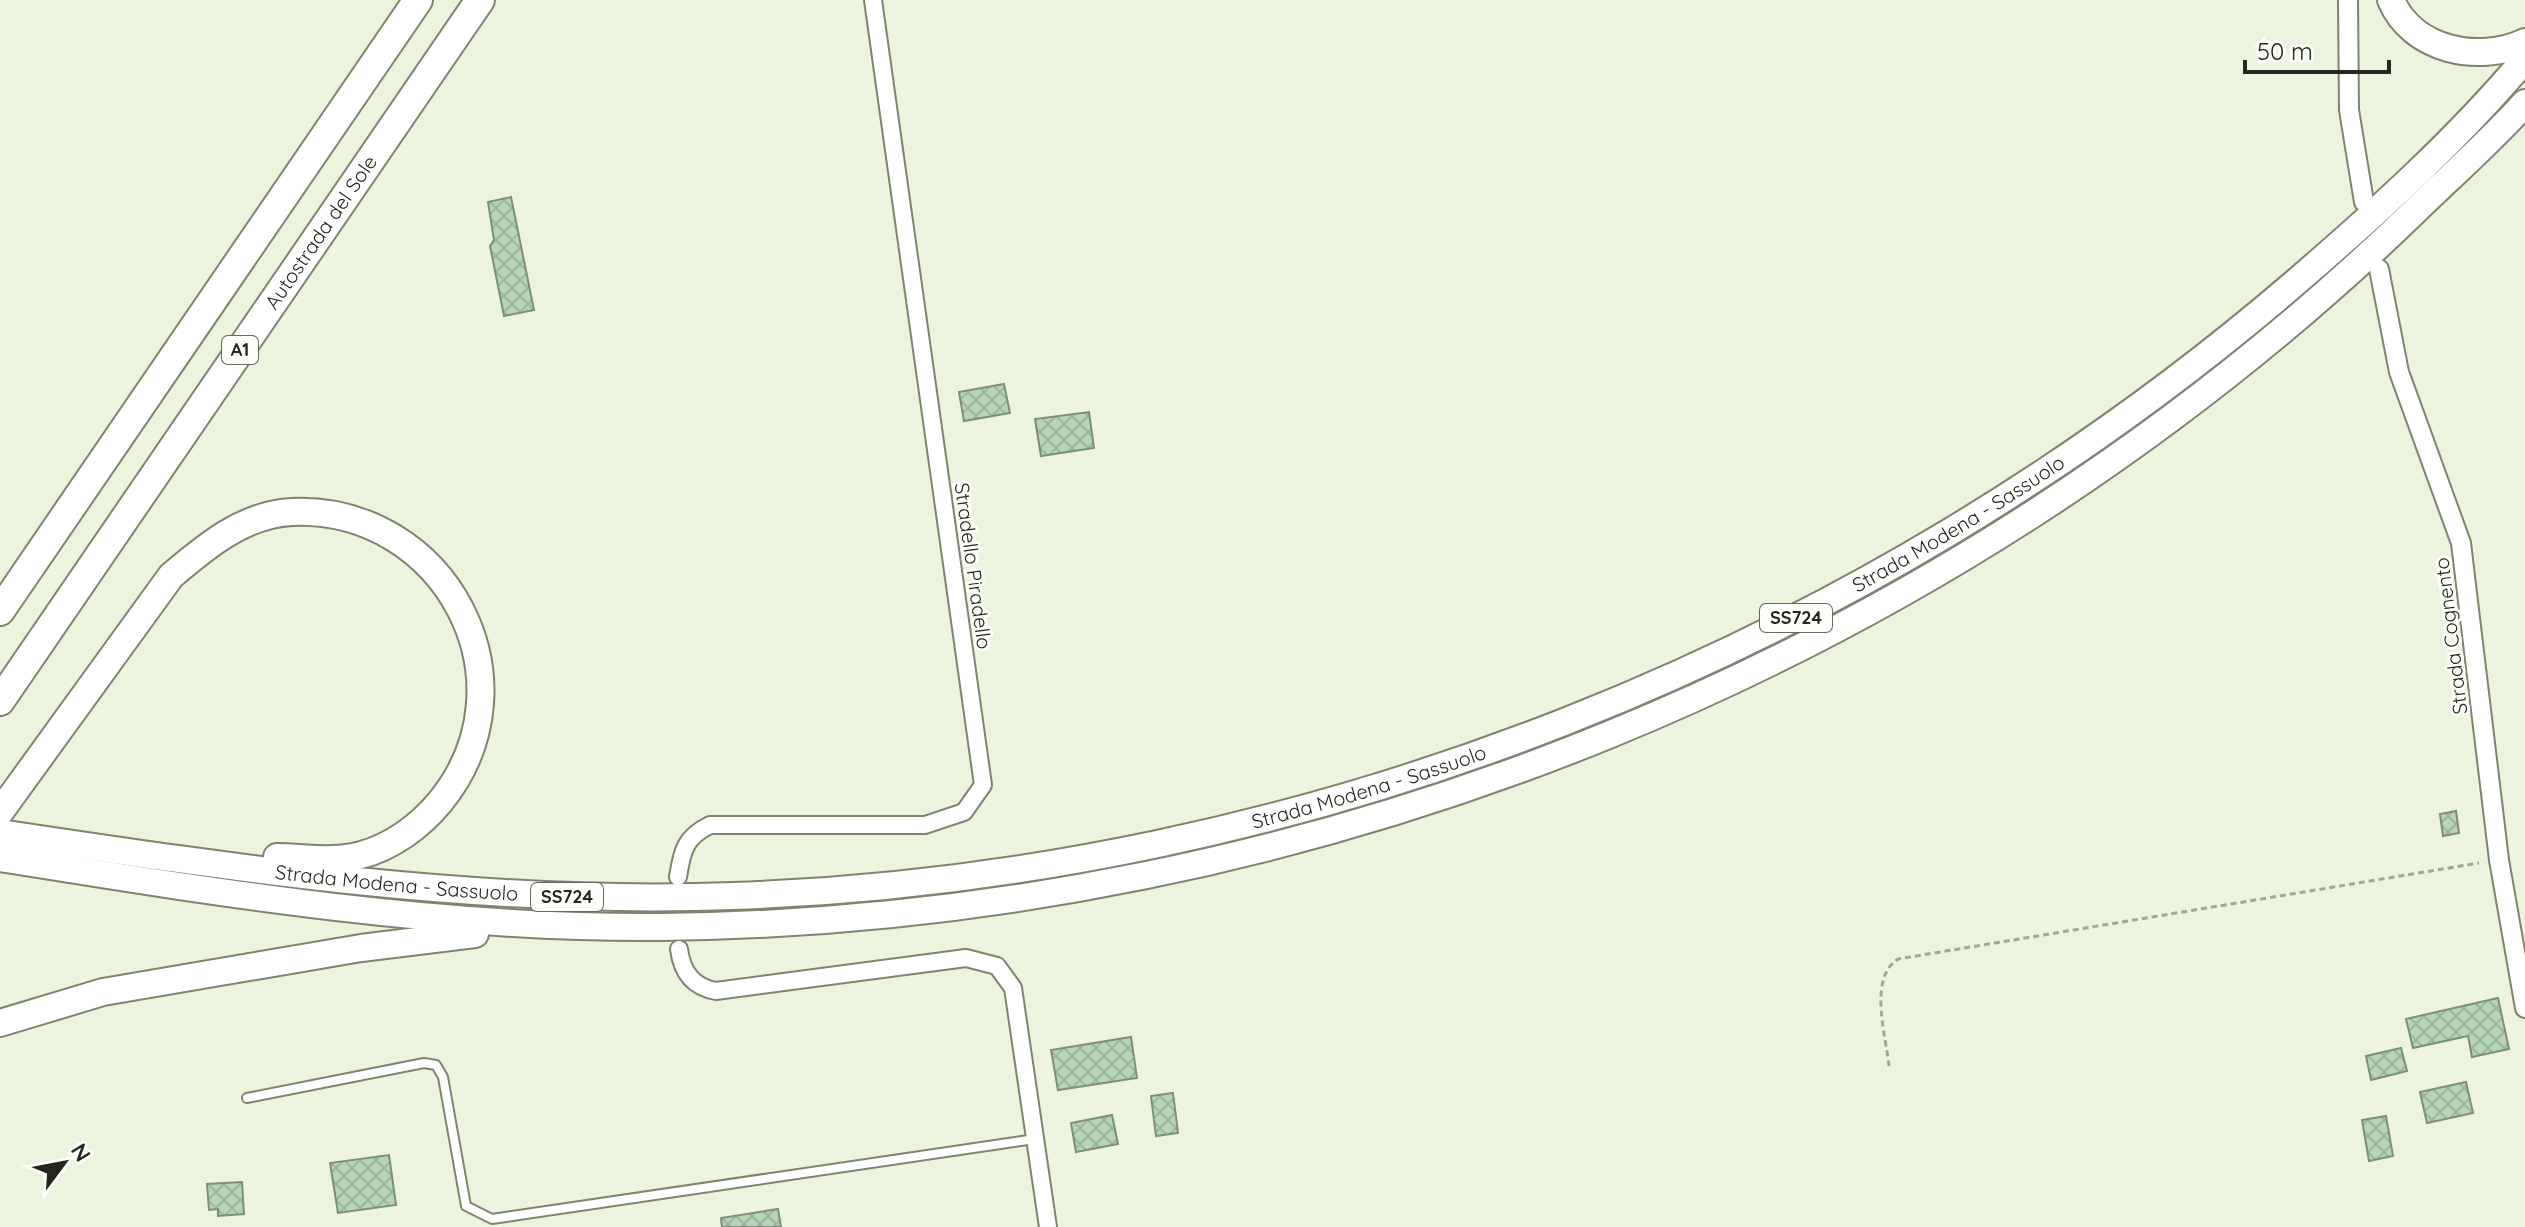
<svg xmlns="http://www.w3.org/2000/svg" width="2525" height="1227" font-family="Quicksand,sans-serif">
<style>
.building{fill:url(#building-cross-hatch);stroke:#7c8e7d;stroke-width:2}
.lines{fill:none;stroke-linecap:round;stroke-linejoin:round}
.service-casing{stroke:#7d856f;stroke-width:12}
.minor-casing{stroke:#7d856f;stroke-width:20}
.tertiary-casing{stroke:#7d856f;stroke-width:22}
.trunk-casing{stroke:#7d856f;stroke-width:30}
.motorway-casing{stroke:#7d856f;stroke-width:32}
.path{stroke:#a0a694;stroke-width:3;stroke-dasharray:6 4;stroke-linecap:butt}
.service{stroke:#fff;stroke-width:8}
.minor{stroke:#fff;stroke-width:16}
.tertiary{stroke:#fff;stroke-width:18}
.trunk{stroke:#fff;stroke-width:26}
.motorway{stroke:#fff;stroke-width:28}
.labels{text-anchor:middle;stroke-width:6;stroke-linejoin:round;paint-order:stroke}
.shield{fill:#fdfffa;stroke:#656860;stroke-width:2}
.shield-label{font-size:18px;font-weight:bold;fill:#24271e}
.street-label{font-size:20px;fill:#24271e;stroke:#fdfffa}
</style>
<defs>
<pattern id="building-cross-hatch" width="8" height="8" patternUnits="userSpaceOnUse" patternTransform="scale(2)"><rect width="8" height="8" fill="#b5d5b5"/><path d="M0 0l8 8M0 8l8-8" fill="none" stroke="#9cb79b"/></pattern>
</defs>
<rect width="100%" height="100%" fill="#ecf4dd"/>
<g class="building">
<path d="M511 197 534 310 504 316 490 246 494 240 488 202Z"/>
<path d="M1004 384 1010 413 964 421 959 392Z"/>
<path d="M1089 412 1094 448 1041 456 1035 419Z"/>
<path d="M2456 811 2459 833 2443 836 2440 814Z"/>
<path d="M2498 998 2509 1049 2472 1057 2468 1036 2413 1048 2406 1019Z"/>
<path d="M1131 1037 1137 1078 1058 1090 1051 1050Z"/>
<path d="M2401 1048 2407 1071 2371 1080 2366 1056Z"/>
<path d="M2466 1082 2473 1113 2427 1123 2420 1092Z"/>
<path d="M1173 1093 1178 1133 1156 1136 1151 1096Z"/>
<path d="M1112 1115 1118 1144 1076 1152 1071 1123Z"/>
<path d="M2386 1116 2393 1156 2369 1161 2362 1120Z"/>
<path d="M389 1155 396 1205 338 1213 330 1163Z"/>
<path d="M242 1182 244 1214 218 1216V1209L209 1210 207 1184Z"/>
<path d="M778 1209 781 1227H722L721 1218Z"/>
</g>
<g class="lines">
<defs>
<path id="service" d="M247 1098 424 1063 436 1065 443 1077 466 1206 492 1219 1035 1139"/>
<g id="minor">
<path d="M678 877C682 851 685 837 710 825H925L964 812 983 785 873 0"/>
<path d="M679 949C682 972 693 987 716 991L966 958 997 966 1013 988 1048 1227"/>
</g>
<g id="tertiary">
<path d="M2348 0 2349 110 2364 202"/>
<path d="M2379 269 2399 372 2461 543 2499 860 2525 1008"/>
</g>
<g id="trunk">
<path d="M2391 0C2412 50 2478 64 2525 42"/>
<path d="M0 812 171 576C205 547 244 514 292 512 446 506 538 682 440 802 420 826 392 847 361 855 332 863 306 857 277 857"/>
<path id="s1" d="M0 833C246 870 483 905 733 896 1305 876 1863 654 2296 282 2376 213 2457 140 2525 59"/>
<path d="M0 858C219 893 439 929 661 927 1312 920 1949 662 2416 210 2453 174 2491 141 2525 103"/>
<path d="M0 1023 103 992 361 948 475 934"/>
</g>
<g id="motorway">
<path d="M0 611 418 0"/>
<path id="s2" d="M0 701 480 0"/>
</g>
</defs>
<use href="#service" class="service-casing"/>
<use href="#minor" class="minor-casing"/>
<use href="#tertiary" class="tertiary-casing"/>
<use href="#trunk" class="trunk-casing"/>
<use href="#motorway" class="motorway-casing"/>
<path class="path" d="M1889 1066C1886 1036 1868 978 1898 959L2479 863"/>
<use href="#service" class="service"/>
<use href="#minor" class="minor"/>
<use href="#tertiary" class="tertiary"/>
<use href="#trunk" class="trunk"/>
<use href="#motorway" class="motorway"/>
</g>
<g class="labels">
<g class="shield">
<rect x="222" y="336" width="36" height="28" rx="6"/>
<rect x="1760" y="604" width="72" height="28" rx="6"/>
<rect x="531" y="883" width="72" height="28" rx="6"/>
</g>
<g class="shield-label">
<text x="240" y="356">A1</text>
<text x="1796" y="624">SS724</text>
<text x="567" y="903">SS724</text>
</g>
<g class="street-label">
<text dy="7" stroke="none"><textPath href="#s2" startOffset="568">Autostrada del Sole</textPath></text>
<text dy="7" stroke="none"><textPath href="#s1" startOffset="2032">Strada Modena - Sassuolo</textPath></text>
<text transform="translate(973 566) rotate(82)" y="7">Stradello Piradello</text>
<text transform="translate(2451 636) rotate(-97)" y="7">Strada Cognento</text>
<text dy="7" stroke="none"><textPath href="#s1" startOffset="1384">Strada Modena - Sassuolo</textPath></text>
<text dy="7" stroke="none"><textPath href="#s1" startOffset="400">Strada Modena - Sassuolo</textPath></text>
</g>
</g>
<g transform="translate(64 1163) rotate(58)" stroke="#fdfffa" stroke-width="6" paint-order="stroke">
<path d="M0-6L14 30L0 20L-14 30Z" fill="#24271e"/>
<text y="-12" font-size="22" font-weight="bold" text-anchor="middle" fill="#24271e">N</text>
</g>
<path d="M2245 60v12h144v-12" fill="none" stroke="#24271e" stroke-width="4"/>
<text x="2257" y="60" font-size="24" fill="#24271e" stroke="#fdfffa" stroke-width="6" paint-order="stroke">50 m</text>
</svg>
